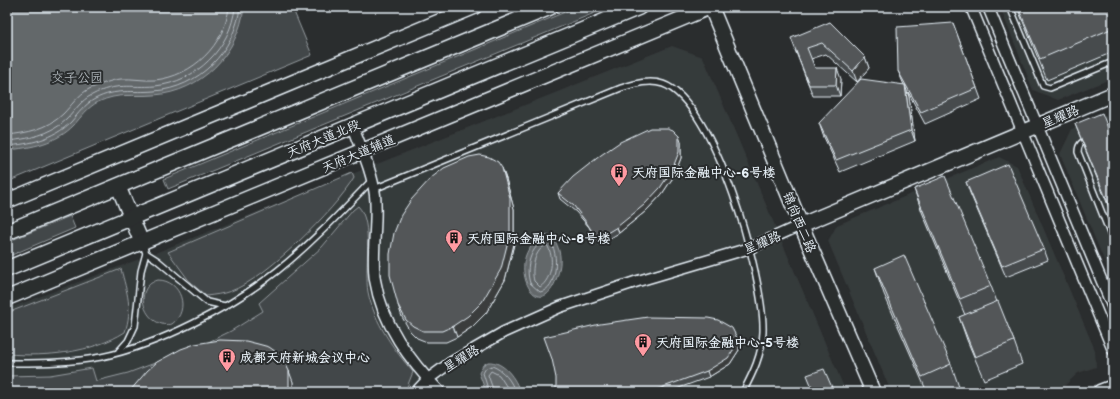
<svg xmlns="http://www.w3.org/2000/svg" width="1120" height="399" font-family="'Balsamiq Sans','LXGW WenKai TC',sans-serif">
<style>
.built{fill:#363a3b}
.green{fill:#424648;stroke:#959ca0}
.water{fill:#63686b;stroke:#989fa3}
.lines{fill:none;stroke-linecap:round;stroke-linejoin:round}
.shore{stroke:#b3bac0;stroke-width:1}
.lane-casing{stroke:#e8f1f8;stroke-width:8}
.street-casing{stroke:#e8f1f8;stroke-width:13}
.secondary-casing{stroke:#e8f1f8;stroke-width:17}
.primary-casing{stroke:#e8f1f8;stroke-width:18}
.lane{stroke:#2a2d2e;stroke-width:5}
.street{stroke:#2a2d2e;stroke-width:10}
.secondary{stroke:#2a2d2e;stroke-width:14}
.primary{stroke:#2a2d2e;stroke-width:15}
.wall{fill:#474b4d;stroke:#e8f1f8}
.shaded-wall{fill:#3a3d3e;stroke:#e8f1f8}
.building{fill:#535759;stroke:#e8f1f8}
.labels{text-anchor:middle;stroke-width:4;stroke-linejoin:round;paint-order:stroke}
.park-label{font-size:13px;fill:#aeb5ba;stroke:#2a2d2e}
.street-label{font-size:13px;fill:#e8f1f8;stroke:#2a2d2e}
.poi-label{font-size:13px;font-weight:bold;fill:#e8f1f8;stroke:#2a2d2e;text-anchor:start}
</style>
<rect width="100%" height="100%" fill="#2a2d2e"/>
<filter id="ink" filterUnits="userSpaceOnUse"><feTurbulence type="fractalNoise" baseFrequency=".025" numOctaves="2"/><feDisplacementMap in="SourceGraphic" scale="8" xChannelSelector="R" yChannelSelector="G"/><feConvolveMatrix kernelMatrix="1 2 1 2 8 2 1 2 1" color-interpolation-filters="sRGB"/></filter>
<g filter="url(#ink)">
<g class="built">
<path d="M1000 7H1113V78L1058 100 1033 90Z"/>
<path d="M672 46 703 57 846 392H7V309L150 255Z"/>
<path d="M1113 112V282L1060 154 1072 129Z"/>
<path d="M999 157 1017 166 1095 350 1096 367 1078 373 1058 392H891L828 241 837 225Z"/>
</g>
<g class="green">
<path d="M7 7H292L312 55 7 182Z"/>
<path d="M577 7H609L168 189 164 179Z"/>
<path d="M352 173 354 178C336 209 264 280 231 291 223 294 214 295 206 296L190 282 168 252Z"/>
<path d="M358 206C374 222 364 270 368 292 374 322 394 350 413 372L405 392H294L293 382 286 367 196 348 231 331 263 311 259 303 322 247 353 210Z"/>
<path d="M70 216 75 228 7 257V242Z"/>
<path d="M121 269C127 293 133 308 125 332 92 353 46 357 7 354V313Z"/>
<path d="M158 280C181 280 191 310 172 324 146 330 130 288 158 280Z"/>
<path d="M163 360 142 392H7V376L50 375 92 368 96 381 128 373Z"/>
</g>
<g class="water">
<path d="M7 7H244C239 53 201 92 154 95 132 97 120 92 98 102 88 107 81 117 74 125 57 143 31 148 7 150Z"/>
<path d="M546 235 552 237C561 248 562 261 558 274 540 335 498 254 546 235Z"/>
<path d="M488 362C504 361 516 379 520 392H486L479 373 483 365Z"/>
</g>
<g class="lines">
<g class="shore">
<path d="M7 135C27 133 48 129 63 114 71 106 78 95 89 89 99 85 111 80 121 79 132 78 144 81 155 80 193 76 225 45 229 7"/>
<path d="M7 141C28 139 50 135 66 120 75 111 81 100 92 95 116 82 131 88 155 86 196 82 231 48 235 7"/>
<path d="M7 146C30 144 54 139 71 122 78 114 85 104 95 99 116 88 132 93 154 91 199 88 235 51 240 7"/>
<path d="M546 240 550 241C559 253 558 289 540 292L530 283C525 268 530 246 546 240Z"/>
<path d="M547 245C555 257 552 279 540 287L534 281C531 270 534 249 547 245Z"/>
<path d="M489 392 483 373 486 368 492 366C503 370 512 381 515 392"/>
<path d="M494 392 488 375 491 371 499 375 510 392"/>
</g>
<defs>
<g id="lane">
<path d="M1010 7 1043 86 1050 88 1113 62"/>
<path d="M1103 133 1113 129"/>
<path d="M1088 139C1081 142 1078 145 1078 152L1111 236V259L1113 264"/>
<path d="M374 189 621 88C634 84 649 79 663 84 715 102 765 280 763 332 762 355 753 373 743 392"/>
<path d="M146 253 157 260 207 302 225 306"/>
<path d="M119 351 128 341 135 326 141 271 146 253 142 243"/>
<path d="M7 363C38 363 70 363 101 357 159 345 230 308 277 271 311 244 341 212 371 181"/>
</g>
<g id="street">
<path d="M971 7 1113 350"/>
<path d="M988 7 1113 308"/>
<path d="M353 126C361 148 372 171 375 195 378 222 371 255 375 280 382 324 410 361 440 392"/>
<path d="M416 392 428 379 450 363 504 332 560 307 638 281 750 248 801 225"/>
</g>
<g id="secondary">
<path d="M711 7 801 225 873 392"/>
<path d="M118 186 142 243"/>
<path d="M7 201 474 7"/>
<path d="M801 225 1113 94"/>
<path d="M7 298 710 7"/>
<path d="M1100 392 1113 387"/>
</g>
<g id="primary">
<path d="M7 232 550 7"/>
<path d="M7 269 639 7"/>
</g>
</defs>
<use href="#lane" class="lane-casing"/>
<use href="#street" class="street-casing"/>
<use href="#secondary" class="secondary-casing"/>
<use href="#primary" class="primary-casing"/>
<use href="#lane" class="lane"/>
<use href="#street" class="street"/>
<use href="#secondary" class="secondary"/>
<use href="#primary" class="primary"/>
</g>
<g class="wall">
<path d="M1017 7H1075L1076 10 1113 7V52L1047 80Z"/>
<path d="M830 22 865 57 869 68 857 82 826 54 811 59 815 68 841 79 840 96H813L795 50Z"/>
<path d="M953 23 981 99 925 124 908 92 909 97 915 141 840 172 823 135 819 123 904 85 898 71Z"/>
<path d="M1075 124 1113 141V217L1085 149Z"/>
<path d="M681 142V158L674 176 662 194 646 211 619 233 599 245 589 227 576 212 560 199 558 193Z"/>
<path d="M502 168 506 179 514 209V244L505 280 486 313 472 327 457 337 446 342H427L417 338 410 331 402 317 398 305Z"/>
<path d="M966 182 1044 249 1048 260 1006 277 970 193Z"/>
<path d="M914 189 991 286 997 302 1014 341 1022 364 984 380 967 340 959 317 965 315 922 212Z"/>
<path d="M875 268 951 364 960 390 955 392H927L884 294Z"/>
<path d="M737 338 739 344V350L730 364 709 377 668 392H556Z"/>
</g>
<g class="shaded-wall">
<path d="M865 57 869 68 857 82 853 71Z"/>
<path d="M837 68 841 79 840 96 836 85Z"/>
<path d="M905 85 909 97 915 141 911 130Z"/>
<path d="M679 136 681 142V158L674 176 662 194 646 211 619 233 617 227Z"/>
<path d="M502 168 506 179 514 209V244L505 280 486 313 472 327 457 337 453 326Z"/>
<path d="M737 338 739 344V350L730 364 709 377 707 371Z"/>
<path d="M289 371 293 382V392H287Z"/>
</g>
<g class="building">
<path d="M1018 7H1075L1076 10 1083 7H1113V28L1040 59Z"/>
<path d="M830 22 865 57 853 71 822 43 807 48 815 68H837L836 85H809L791 38Z"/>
<path d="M953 23 977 88 921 112 898 71 897 27Z"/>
<path d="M861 79 905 85 911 130 836 160 819 123Z"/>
<path d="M1102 113 1113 141V204L1109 205 1075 124Z"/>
<path d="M650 128H668L673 130 679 136V152L672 170 660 188 644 205 617 227 597 239 586 222 574 206 558 193 573 177 601 155 620 142Z"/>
<path d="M480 155 489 157 498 162 502 168 510 198V233L501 269 482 302 468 316 453 326 442 331H423L413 326 406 320 398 305 390 275V254L394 233 401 215 411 200 431 178 444 168 469 157Z"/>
<path d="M1008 164 1044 249 1002 266 966 182Z"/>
<path d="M945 176 991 286 960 299 914 189Z"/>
<path d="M904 255 951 364 922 377 875 268Z"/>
<path d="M998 301 1014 341 975 357 959 317Z"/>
<path d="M648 317 708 318 718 320 732 328 737 338V344L728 358 707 371 650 392H556V378L552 359 544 337 600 324Z"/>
<path d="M220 340 246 341 258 344 269 347 282 356 289 371V387L287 392H129L147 371 157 362 181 349 195 344Z"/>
<path d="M824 369 834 392H814L807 375Z"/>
</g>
</g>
<defs>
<symbol id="building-pin" viewBox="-11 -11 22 30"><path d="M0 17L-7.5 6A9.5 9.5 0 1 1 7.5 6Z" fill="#ff9aa2" stroke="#2a2d2e"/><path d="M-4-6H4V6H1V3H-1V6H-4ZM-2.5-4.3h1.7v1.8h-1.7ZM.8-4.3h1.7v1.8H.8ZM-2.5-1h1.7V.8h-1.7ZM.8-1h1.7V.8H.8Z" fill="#111"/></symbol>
</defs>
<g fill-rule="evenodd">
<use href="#building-pin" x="609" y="162" width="20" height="27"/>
<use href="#building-pin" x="444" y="228" width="20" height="27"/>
<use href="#building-pin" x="633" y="332" width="20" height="27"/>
<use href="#building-pin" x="217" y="347" width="20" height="27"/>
</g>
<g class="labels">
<g class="park-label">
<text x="77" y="82">交子公园</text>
</g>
<g class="street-label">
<text transform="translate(1060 116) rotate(-23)" y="5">星耀路</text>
<text transform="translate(323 138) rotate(-23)" y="5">天府大道北段</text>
<text transform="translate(358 153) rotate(-23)" y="5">天府大道辅道</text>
<text transform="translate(800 222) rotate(67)" y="5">锦尚西二路</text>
<text transform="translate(762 242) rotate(-23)" y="5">星耀路</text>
<text transform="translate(461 358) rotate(-32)" y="5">星耀路</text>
</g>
<g class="poi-label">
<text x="632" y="177">天府国际金融中心-6号楼</text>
<text x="467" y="243">天府国际金融中心-8号楼</text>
<text x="656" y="347">天府国际金融中心-5号楼</text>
<text x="240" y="362">成都天府新城会议中心</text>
</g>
</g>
<rect width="1120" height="399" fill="none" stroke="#2a2d2e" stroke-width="24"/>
<rect x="12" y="12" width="1096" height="375" fill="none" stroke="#e8f1f8" stroke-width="1.5" filter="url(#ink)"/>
</svg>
